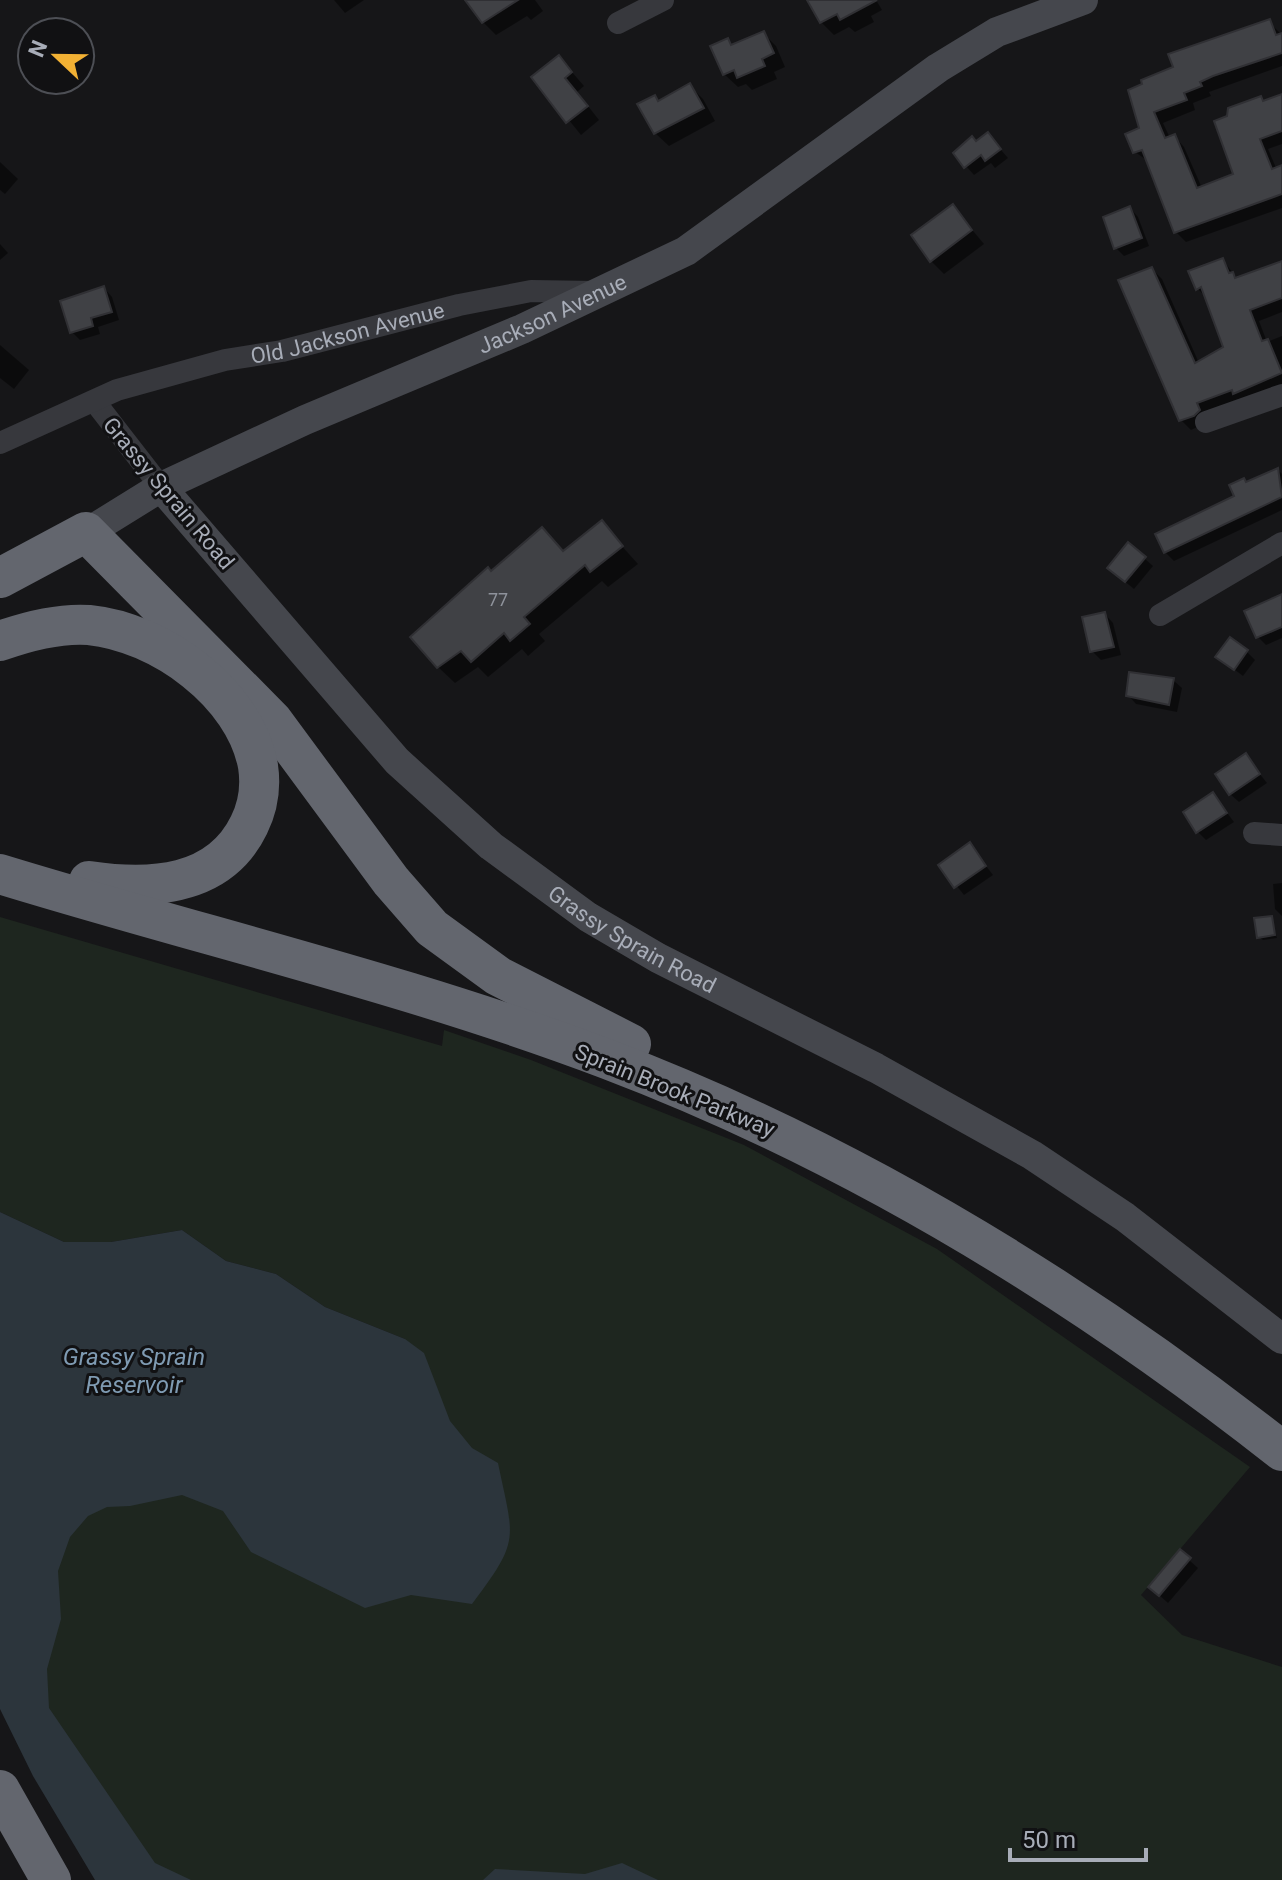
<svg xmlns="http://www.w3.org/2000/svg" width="1282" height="1880" font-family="Roboto,sans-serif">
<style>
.green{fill:#1e261f}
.water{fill:#2c353c}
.shadow{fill:#0007}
.building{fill:#404145;stroke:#303034;stroke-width:2}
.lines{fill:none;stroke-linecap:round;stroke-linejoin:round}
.street{stroke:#37383d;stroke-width:22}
.secondary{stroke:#45474d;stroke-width:30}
.highway{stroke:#63666e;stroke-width:40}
.labels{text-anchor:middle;stroke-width:6;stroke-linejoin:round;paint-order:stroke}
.number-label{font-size:18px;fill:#8e929b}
.street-label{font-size:22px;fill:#a8adb8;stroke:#111113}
.water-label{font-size:24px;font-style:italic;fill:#7f9bb3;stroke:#111113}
</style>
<rect width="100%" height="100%" fill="#161618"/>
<path class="green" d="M0 917 442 1046 444 1030 531 1060 744 1145 937 1249 1250 1467 1141 1595 1182 1635 1282 1667V1880H169L147 1870 47 1719 41 1545 128 1443 405 1339 325 1307 276 1274 226 1261 182 1230 111 1242H64L0 1212Z"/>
<g class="water">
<path d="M0 1212 64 1242H111L182 1230 226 1261 276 1274 325 1307 405 1339 424 1353 450 1421 472 1448 498 1463C514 1540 521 1539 472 1604L411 1595 365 1608 251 1552 223 1511 182 1495 130 1506 107 1507 88 1516 70 1537 58 1571 61 1619 47 1669 49 1708 155 1863 191 1880H95L33 1776 0 1709Z"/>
<path d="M622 1863 658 1880H483L495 1869 585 1874Z"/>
</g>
<g class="shadow">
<path d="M334 0H364L345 13Z"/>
<path d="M473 0H535L543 11 531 20 527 16 496 35 483 22Z"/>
<path d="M809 0H876L882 10 871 16 874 22 855 32 849 27 834 35 821 22Z"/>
<path d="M1269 22 1282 35V66L1209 92 1211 96 1193 103 1195 110 1163 123 1170 138 1174 136 1184 147 1202 188 1235 175 1228 117 1260 98 1265 103 1282 97V144L1268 149 1277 170 1282 167V208L1186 242 1176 232 1148 161 1135 152 1142 129 1131 91Z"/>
<path d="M763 33 776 46 785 67 774 72 777 79 752 90 746 84 738 87 724 74 727 40 734 46Z"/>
<path d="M559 57 584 86 577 92 599 120 581 135 534 77Z"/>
<path d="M690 86 703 99 715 121 669 146 655 133V97L660 102Z"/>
<path d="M988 135 1008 158 995 168 991 163 974 175 966 166 977 143Z"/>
<path d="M0 162 18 179 5 194 0 190Z"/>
<path d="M953 207 984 244 944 274 931 261Z"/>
<path d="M1130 208 1138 217 1149 246 1124 256 1116 248Z"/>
<path d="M0 244 8 253 0 260Z"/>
<path d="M1223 260 1238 280 1282 262V312L1259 321 1267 342 1282 336V388L1191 430 1181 420 1152 269 1162 279 1199 363 1225 348 1207 298 1197 288Z"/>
<path d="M104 288 112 297 119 320 98 327 100 334 80 340 72 332Z"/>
<path d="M0 345 29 370 14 389 0 378Z"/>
<path d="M1278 470 1282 474V510L1174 561 1165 552 1237 497 1247 484Z"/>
<path d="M601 523 638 564 608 587 602 581 539 634 545 641 528 656 522 649 488 677 478 667 455 683 438 667 491 573 564 553Z"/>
<path d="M1144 558 1153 566 1134 589 1118 576Z"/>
<path d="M1282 594V638L1266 645 1258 637Z"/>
<path d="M1105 614 1113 623 1121 655 1101 660 1092 651Z"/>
<path d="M1246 651 1255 660 1243 676 1218 657Z"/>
<path d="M1173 680 1182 688 1177 712 1136 704 1128 695Z"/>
<path d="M1247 758 1267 783 1239 802 1230 794Z"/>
<path d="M1213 794 1234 822 1206 840 1198 832Z"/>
<path d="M970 845 993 875 964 895 940 865Z"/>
<path d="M1282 883V916L1275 909 1273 884Z"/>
<path d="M1271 918 1277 938 1263 940 1259 937Z"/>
<path d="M1180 1552 1198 1568 1168 1603 1159 1595Z"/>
</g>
<g class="building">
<path d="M465 0H518L482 23Z"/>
<path d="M807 0H877L840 20 837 14 820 23Z"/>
<path d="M1270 19 1276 35 1282 33V53L1213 76 1200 82 1202 86 1184 93 1187 100 1154 112 1165 138 1175 134 1197 188 1233 174 1214 121 1227 116 1228 108 1261 96 1263 101 1282 94V131L1260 139 1272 169 1282 165V194L1174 233 1142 150 1133 153 1125 134 1139 128 1128 90 1142 84 1141 80 1173 67 1168 54Z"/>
<path d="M764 31 774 53 762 59 765 66 737 78 734 70 723 75 710 46 728 38 731 45Z"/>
<path d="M559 55 572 72 565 78 588 106 566 123 531 77Z"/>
<path d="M690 83 704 108 654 134 637 104 655 95 658 101Z"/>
<path d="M988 132 1001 149 985 161 981 155 964 168 953 153 972 136 976 141Z"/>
<path d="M953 204 972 230 930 262 911 235Z"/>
<path d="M1130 206 1142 238 1114 249 1103 217Z"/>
<path d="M1223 258 1229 273 1233 272 1235 278 1282 261V298L1250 310 1262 341 1268 339 1282 373 1233 394 1232 390 1197 403 1200 410 1194 416 1179 421 1118 280 1152 267 1195 363 1223 347 1201 287 1196 290 1188 271Z"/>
<path d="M104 286 112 312 91 318 93 326 70 333 60 301Z"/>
<path d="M1278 468 1282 497 1164 553 1155 534 1234 496 1229 485 1244 478 1246 482Z"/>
<path d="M602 520 623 546 590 572 585 565 524 617 530 624 510 641 504 633 471 662 461 651 437 668 410 637 488 567 491 571 542 527 563 551Z"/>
<path d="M1128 542 1146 557 1125 582 1107 568Z"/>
<path d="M1282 594V627L1256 638 1244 611Z"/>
<path d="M1105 612 1114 647 1090 652 1082 617Z"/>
<path d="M1230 637 1248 650 1234 670 1215 657Z"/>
<path d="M1129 672 1174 678 1169 705 1126 696Z"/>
<path d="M1246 753 1260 774 1229 795 1215 774Z"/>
<path d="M1213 792 1227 813 1196 833 1183 812Z"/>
<path d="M970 842 986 866 954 888 938 865Z"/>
<path d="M1272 916 1275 935 1257 938 1254 918Z"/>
<path d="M1180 1549 1191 1558 1159 1596 1148 1587Z"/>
</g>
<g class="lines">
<g class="street">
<path d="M618 23 663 0"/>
<path d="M95 402 161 487"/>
<path d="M1206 422 1282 395"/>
<path id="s1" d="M0 443 117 390 225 360 282 351 459 305 531 291 595 292"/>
<path d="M1160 615 1282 543"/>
<path d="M1254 833 1282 835"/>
</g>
<g class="secondary">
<path id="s2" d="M161 487 397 761 491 846 588 917 658 958 876 1068 1032 1155 1125 1217 1282 1339"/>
<path id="s3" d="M69 544 161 487 305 420 522 329 686 251 938 68 997 32 1083 0"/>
</g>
<g class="highway">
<path d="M0 578 86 532 272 720 391 881 432 928 498 976 631 1044"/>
<path d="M0 641C28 631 59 623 89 625 160 632 245 693 258 766 261 786 258 807 249 825 219 887 150 890 89 881"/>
<path d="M0 874C202 936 409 984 607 1059 852 1152 1076 1289 1282 1451"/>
<path d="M0 1790 51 1880"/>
</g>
</g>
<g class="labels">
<g class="number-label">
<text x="498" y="606">77</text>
</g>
<g class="street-label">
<text dy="8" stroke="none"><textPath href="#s3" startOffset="536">Jackson Avenue</textPath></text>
<text dy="8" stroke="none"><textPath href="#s1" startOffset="366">Old Jackson Avenue</textPath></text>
<text transform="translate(169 493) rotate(50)" y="8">Grassy Sprain Road</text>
<text dy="8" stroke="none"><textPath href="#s2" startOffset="658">Grassy Sprain Road</textPath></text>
<text transform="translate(675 1090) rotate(22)" y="8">Sprain Brook Parkway</text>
</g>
<g class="water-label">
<text x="134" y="1365">Grassy Sprain<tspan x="134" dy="28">Reservoir</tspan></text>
</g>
</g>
<g transform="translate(56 56) rotate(292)"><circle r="38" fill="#111113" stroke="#4d4f55" stroke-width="2"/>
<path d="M0-6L14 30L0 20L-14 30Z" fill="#f2b134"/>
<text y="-12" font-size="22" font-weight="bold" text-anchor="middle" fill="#a8adb8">N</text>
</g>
<path d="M1010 1848v12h136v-12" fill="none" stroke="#a8adb8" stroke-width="4"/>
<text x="1022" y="1848" font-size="24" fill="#a8adb8" stroke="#111113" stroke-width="6" paint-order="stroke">50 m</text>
</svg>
